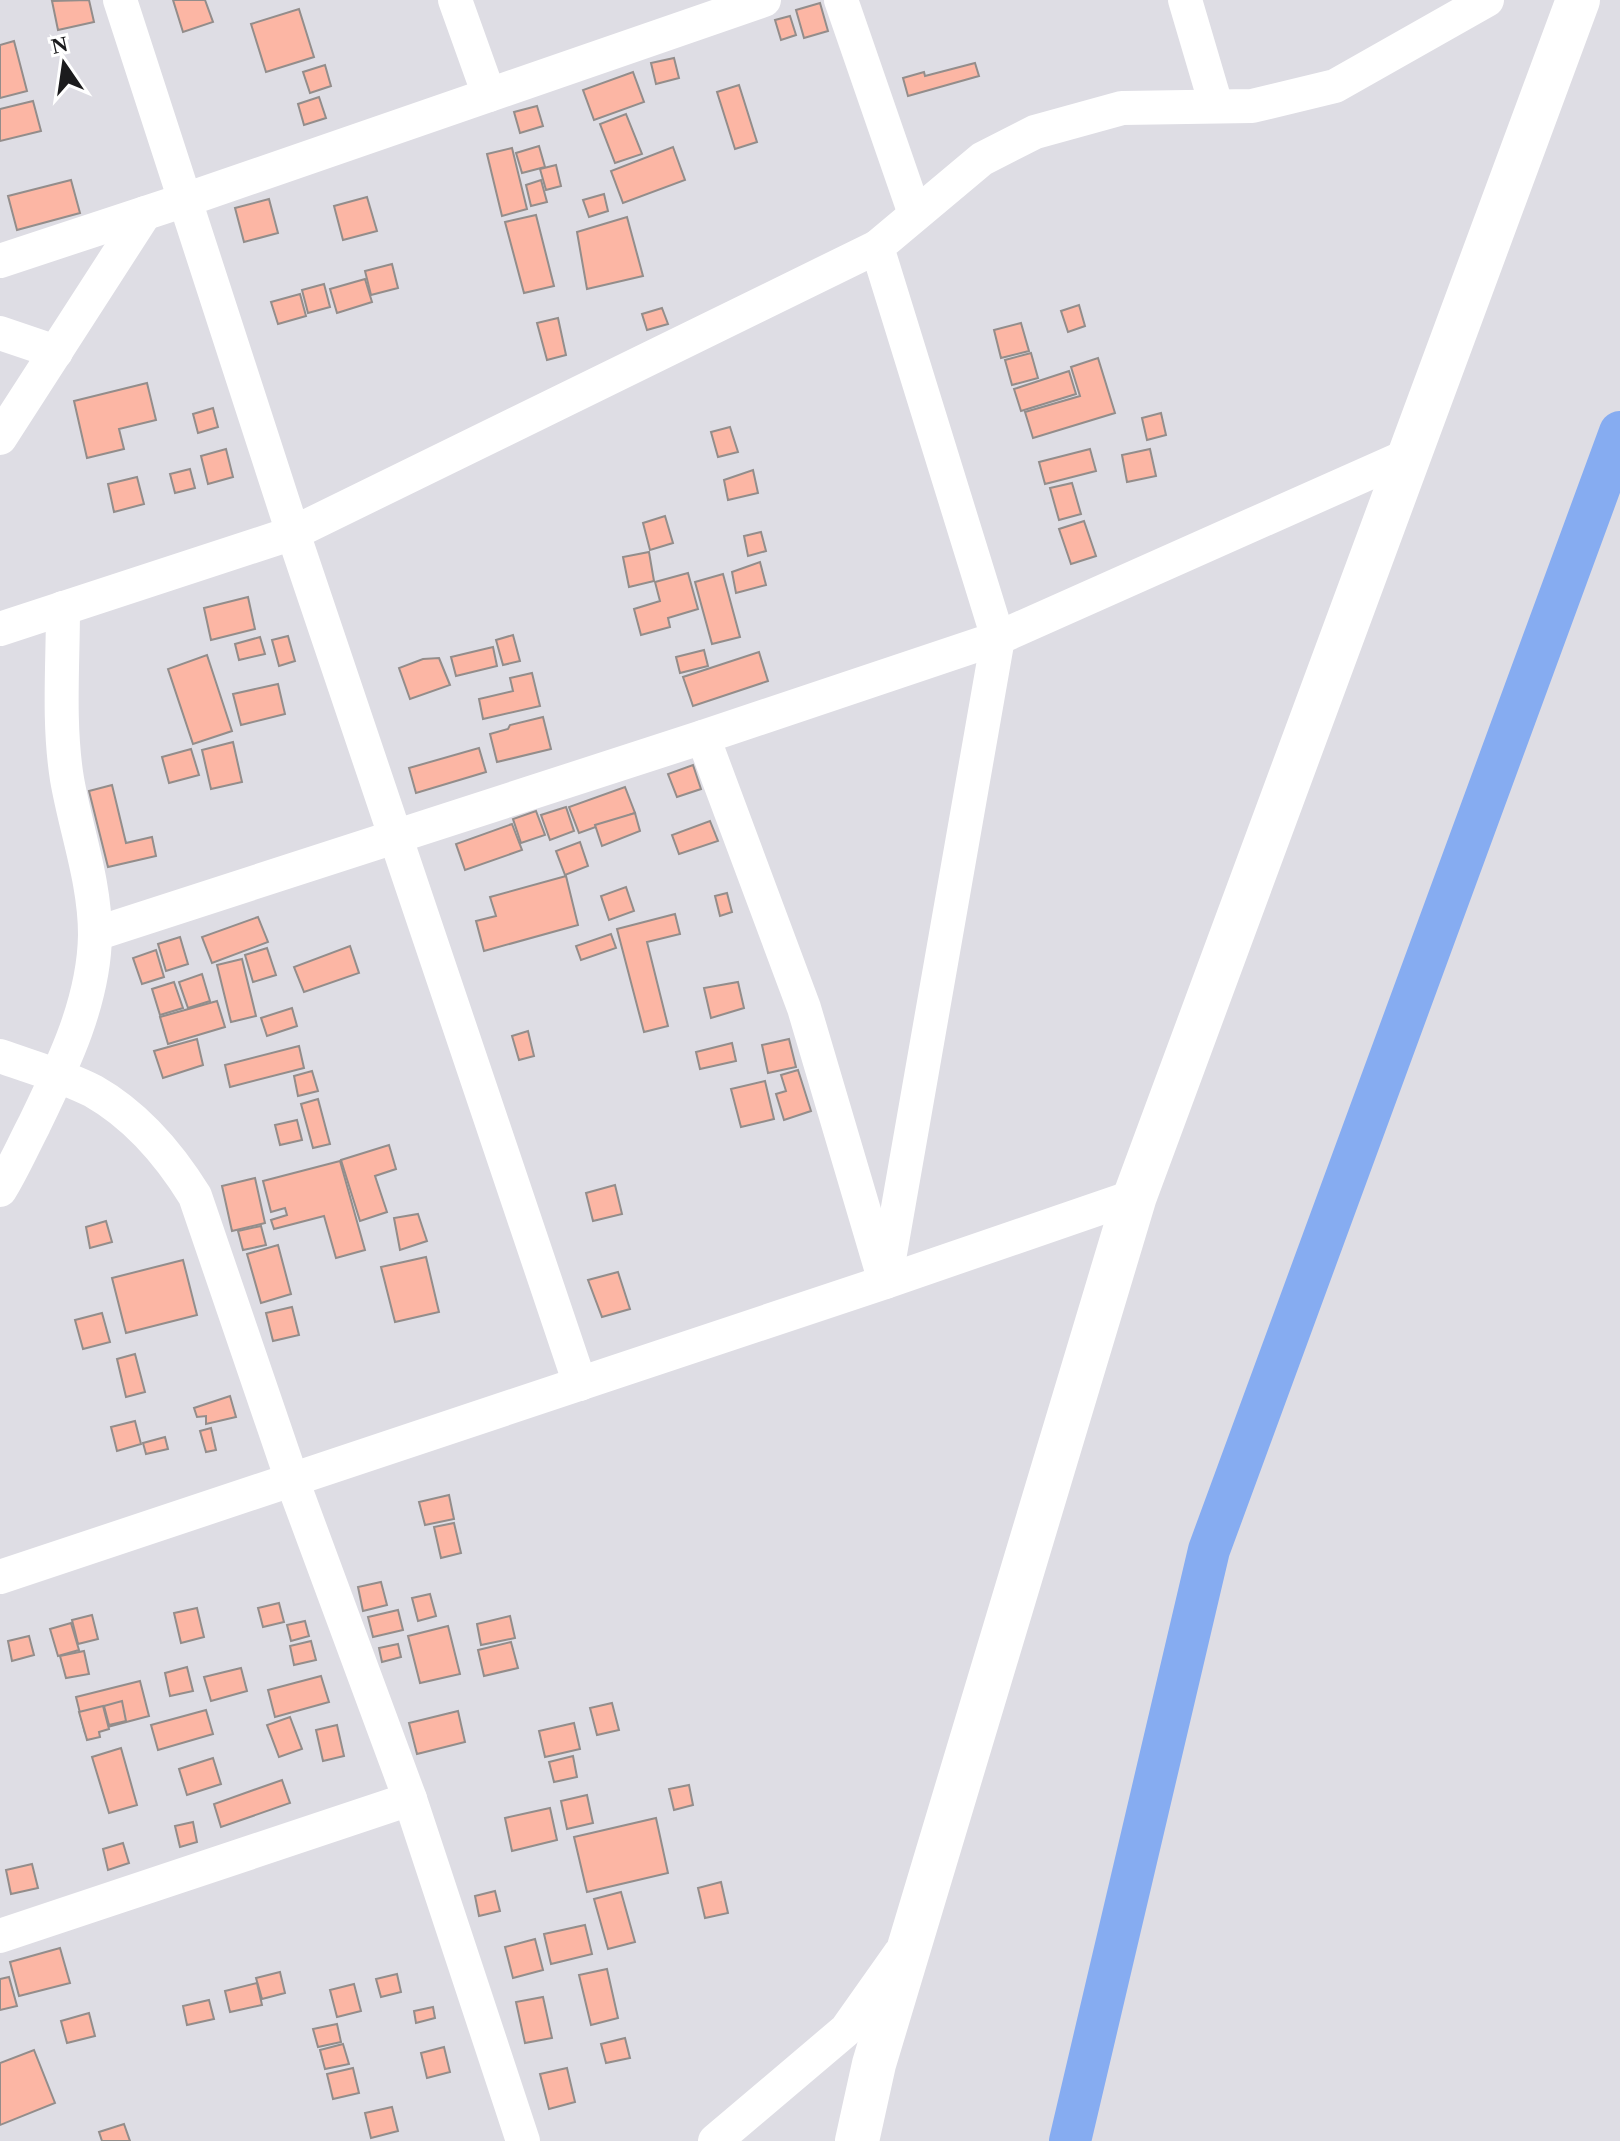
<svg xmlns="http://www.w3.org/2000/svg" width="1620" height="2141" font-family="'Times New Roman',serif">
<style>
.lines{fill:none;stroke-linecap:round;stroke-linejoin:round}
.canal{stroke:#86acf1;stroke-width:42}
.building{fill:#fcb6a4;stroke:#938d8b;stroke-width:2}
.street{stroke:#fff;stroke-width:34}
.secondary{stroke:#fff;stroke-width:44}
</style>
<rect width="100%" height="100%" fill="#dedde4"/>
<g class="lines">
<path class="canal" d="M1070 2141 1209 1550 1620 432"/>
</g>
<g class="building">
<path d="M89 0 94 22 58 30 52 1Z"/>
<path d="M173 0H205L213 22 183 32Z"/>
<path d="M820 3 828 31 804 38 796 10Z"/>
<path d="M299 9 314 57 266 72 251 24Z"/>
<path d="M790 16 796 35 781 40 775 20Z"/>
<path d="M14 41 27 91 0 98V45Z"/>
<path d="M674 58 679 78 656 84 651 63Z"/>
<path d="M975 63 979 76 908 96 903 78 924 72 925 76Z"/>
<path d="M325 65 331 86 310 93 303 72Z"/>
<path d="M633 72 644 102 594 120 583 90Z"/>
<path d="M739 85 757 142 735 149 717 92Z"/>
<path d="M319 97 326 118 304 125 298 104Z"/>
<path d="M33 101 41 131 0 141V109Z"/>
<path d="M537 106 543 126 520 133 514 112Z"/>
<path d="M626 114 642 154 615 163 600 124Z"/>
<path d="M539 146 545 167 522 173 516 153Z"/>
<path d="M673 147 685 180 623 203 611 171Z"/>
<path d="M512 148 527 209 502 216 487 154Z"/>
<path d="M556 165 561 186 546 190 540 169Z"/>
<path d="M71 180 80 213 17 230 8 196Z"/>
<path d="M541 180 547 202 531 206 526 185Z"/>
<path d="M604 194 608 211 589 217 583 200Z"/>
<path d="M367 197 377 231 343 240 334 206Z"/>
<path d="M269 199 278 233 244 242 235 208Z"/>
<path d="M536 215 554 286 524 293 505 222Z"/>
<path d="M627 217 643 276 587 289 577 232Z"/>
<path d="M392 264 398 288 371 295 365 271Z"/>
<path d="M365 279 372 302 337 313 330 289Z"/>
<path d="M324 284 330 307 308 313 302 290Z"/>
<path d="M300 294 306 316 278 324 271 302Z"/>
<path d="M1079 305 1085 326 1068 332 1061 311Z"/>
<path d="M662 308 668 324 647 330 642 314Z"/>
<path d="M558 318 566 355 547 360 537 323Z"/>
<path d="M1021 323 1029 351 1001 358 994 330Z"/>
<path d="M1031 353 1038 378 1012 385 1005 360Z"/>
<path d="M1098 358 1115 413 1033 438 1025 412 1080 396 1071 367Z"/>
<path d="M1069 371 1076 394 1021 411 1014 389Z"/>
<path d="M147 383 156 420 119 429 124 449 87 458 74 401Z"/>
<path d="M213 408 218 427 198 433 193 414Z"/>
<path d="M1161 413 1166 435 1147 440 1142 418Z"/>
<path d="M730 427 738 452 718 457 711 432Z"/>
<path d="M226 449 233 477 208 484 201 456Z"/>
<path d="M1090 449 1096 471 1045 484 1039 462Z"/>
<path d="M1150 449 1156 476 1127 482 1122 455Z"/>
<path d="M190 469 195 488 175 493 170 474Z"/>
<path d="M753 470 758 493 728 500 724 480Z"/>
<path d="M137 477 144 504 114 512 108 484Z"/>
<path d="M1072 483 1081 514 1059 520 1050 488Z"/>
<path d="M665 516 673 543 650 550 643 523Z"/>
<path d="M1084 521 1096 556 1071 564 1059 529Z"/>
<path d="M761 532 766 551 748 556 744 536Z"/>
<path d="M649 552 654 581 629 587 623 557Z"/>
<path d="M760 562 766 585 736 593 732 572Z"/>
<path d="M688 573 698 609 668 618 670 627 641 635 634 609 660 601 655 582Z"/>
<path d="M723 574 740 637 712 644 695 582Z"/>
<path d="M248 597 255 629 211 640 204 608Z"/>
<path d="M513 635 520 661 503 665 496 640Z"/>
<path d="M288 636 295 661 279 666 272 640Z"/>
<path d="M260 637 265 654 239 660 235 644Z"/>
<path d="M493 647 497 666 456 676 451 657Z"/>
<path d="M704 650 708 666 680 673 676 657Z"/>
<path d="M759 652 768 681 693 706 683 677Z"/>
<path d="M207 655 232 731 193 744 168 669Z"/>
<path d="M439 658 450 685 410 699 399 668 423 659Z"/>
<path d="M532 673 540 706 483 719 479 699 513 691 510 678Z"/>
<path d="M278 684 285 714 241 725 233 694Z"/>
<path d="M543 717 551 749 497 762 490 734 508 729 510 725Z"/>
<path d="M233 742 242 782 211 789 202 750Z"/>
<path d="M479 748 486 772 416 793 409 768Z"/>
<path d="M191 749 199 775 169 783 162 757Z"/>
<path d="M693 765 701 789 677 797 668 774Z"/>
<path d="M112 785 126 843 152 837 156 856 108 867 89 791Z"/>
<path d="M625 787 635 813 579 833 569 807Z"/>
<path d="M566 807 574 831 550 840 541 815Z"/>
<path d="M536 811 545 835 521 843 513 819Z"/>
<path d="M635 813 640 831 602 846 595 825Z"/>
<path d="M710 821 718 841 679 854 672 835Z"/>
<path d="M512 824 522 850 465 870 456 844Z"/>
<path d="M580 842 588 866 565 875 556 851Z"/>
<path d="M566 876 578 925 484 951 476 921 496 916 490 897Z"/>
<path d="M626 887 634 911 609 920 601 896Z"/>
<path d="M727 893 732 912 720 916 715 896Z"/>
<path d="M675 914 680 934 647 942 668 1026 644 1032 617 929Z"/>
<path d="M258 917 268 942 212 963 202 937Z"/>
<path d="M611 934 616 948 581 960 576 946Z"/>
<path d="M180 937 188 964 166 971 158 944Z"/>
<path d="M350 946 359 973 304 992 294 967Z"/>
<path d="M267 948 276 975 253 982 245 955Z"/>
<path d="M156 950 164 977 142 984 133 958Z"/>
<path d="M242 959 256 1016 231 1022 217 965Z"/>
<path d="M202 974 210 1001 188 1008 179 982Z"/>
<path d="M174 982 183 1008 160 1015 152 989Z"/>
<path d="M738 982 744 1008 711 1018 704 988Z"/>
<path d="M217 1001 225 1027 168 1044 160 1017Z"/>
<path d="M292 1008 297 1026 267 1036 261 1018Z"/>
<path d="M528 1031 534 1056 519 1060 512 1036Z"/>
<path d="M197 1039 203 1065 163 1078 154 1051Z"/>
<path d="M789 1039 796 1067 768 1073 762 1045Z"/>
<path d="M732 1043 736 1061 700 1069 696 1052Z"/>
<path d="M299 1046 304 1068 230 1087 225 1065Z"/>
<path d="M798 1070 811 1111 784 1120 776 1094 786 1091 781 1075Z"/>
<path d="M312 1071 318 1091 298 1096 294 1076Z"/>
<path d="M765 1081 774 1119 741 1127 731 1089Z"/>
<path d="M318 1099 330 1144 313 1148 301 1104Z"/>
<path d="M297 1120 302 1140 280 1145 275 1125Z"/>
<path d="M389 1145 396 1169 375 1176 387 1212 360 1221 341 1160Z"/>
<path d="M340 1161 365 1250 336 1258 324 1216 274 1229 271 1220 287 1215 285 1208 271 1212 263 1181Z"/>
<path d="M255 1178 265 1223 232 1231 222 1186Z"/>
<path d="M615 1185 622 1214 593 1221 586 1193Z"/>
<path d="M418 1214 427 1241 400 1250 394 1218Z"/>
<path d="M106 1221 112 1242 90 1248 86 1227Z"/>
<path d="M261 1226 266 1245 243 1250 238 1231Z"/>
<path d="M278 1245 291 1294 261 1303 247 1254Z"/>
<path d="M426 1257 439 1312 395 1322 381 1267Z"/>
<path d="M183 1260 197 1315 126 1333 112 1278Z"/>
<path d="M618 1272 630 1309 602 1317 588 1280Z"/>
<path d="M292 1307 299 1335 273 1341 266 1313Z"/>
<path d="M102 1313 110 1342 83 1349 75 1320Z"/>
<path d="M135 1354 145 1392 126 1397 117 1359Z"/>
<path d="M230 1396 236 1417 206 1424V1416L197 1417 194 1408Z"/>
<path d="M135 1421 141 1444 117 1451 111 1427Z"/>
<path d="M211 1428 216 1450 206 1452 200 1431Z"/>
<path d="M165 1437 168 1449 146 1454 143 1443Z"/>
<path d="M449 1495 454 1519 425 1525 419 1502Z"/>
<path d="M454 1523 461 1553 441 1558 434 1527Z"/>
<path d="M381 1582 387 1605 363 1611 358 1587Z"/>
<path d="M430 1594 436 1616 418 1621 412 1598Z"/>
<path d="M279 1603 284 1622 263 1627 258 1608Z"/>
<path d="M197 1608 204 1637 181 1643 174 1613Z"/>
<path d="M398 1610 403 1630 373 1637 368 1617Z"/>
<path d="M92 1615 98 1639 78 1644 72 1620Z"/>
<path d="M510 1616 515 1638 481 1645 477 1624Z"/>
<path d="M305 1621 309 1636 291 1641 287 1625Z"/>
<path d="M71 1623 79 1650 58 1656 50 1629Z"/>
<path d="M448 1626 460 1674 420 1683 408 1636Z"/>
<path d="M29 1636 34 1655 12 1661 8 1641Z"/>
<path d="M311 1641 316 1660 294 1665 290 1646Z"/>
<path d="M511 1642 518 1668 484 1676 478 1650Z"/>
<path d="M398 1644 401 1657 382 1662 379 1648Z"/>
<path d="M84 1651 89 1674 66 1678 60 1656Z"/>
<path d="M187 1667 193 1691 170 1696 165 1673Z"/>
<path d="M241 1668 247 1691 211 1701 204 1677Z"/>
<path d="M321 1676 329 1702 275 1717 268 1690Z"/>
<path d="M140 1681 149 1716 85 1733 76 1697Z"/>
<path d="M122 1701 126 1721 109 1725 104 1706Z"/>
<path d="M612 1703 619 1730 597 1735 590 1708Z"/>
<path d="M103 1706 109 1729 99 1732 100 1737 87 1740 79 1712Z"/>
<path d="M206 1710 213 1734 158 1750 151 1725Z"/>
<path d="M458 1711 465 1742 417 1754 409 1723Z"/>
<path d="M290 1717 302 1749 279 1757 267 1725Z"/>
<path d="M574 1723 580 1749 545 1757 539 1731Z"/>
<path d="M337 1725 344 1756 323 1761 316 1730Z"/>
<path d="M121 1748 137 1805 109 1813 92 1757Z"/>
<path d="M573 1756 577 1777 554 1782 549 1762Z"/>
<path d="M213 1758 221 1784 187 1795 179 1769Z"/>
<path d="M282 1780 290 1803 221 1827 214 1804Z"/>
<path d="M689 1785 693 1805 674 1810 669 1789Z"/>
<path d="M587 1795 593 1823 567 1829 561 1801Z"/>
<path d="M550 1808 557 1840 512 1851 505 1818Z"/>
<path d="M656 1818 668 1873 587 1892 574 1837Z"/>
<path d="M193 1822 197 1842 180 1847 175 1826Z"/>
<path d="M123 1843 129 1863 108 1870 103 1849Z"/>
<path d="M32 1864 38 1888 11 1894 6 1870Z"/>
<path d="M721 1882 728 1913 705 1918 698 1888Z"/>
<path d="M495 1891 500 1911 479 1916 475 1896Z"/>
<path d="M621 1892 635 1942 608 1949 594 1899Z"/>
<path d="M585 1925 592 1954 551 1964 544 1934Z"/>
<path d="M535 1939 543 1970 513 1978 505 1947Z"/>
<path d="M60 1948 70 1983 19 1996 10 1962Z"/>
<path d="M607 1969 618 2018 591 2025 579 1975Z"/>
<path d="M280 1972 285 1993 262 1999 256 1978Z"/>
<path d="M397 1974 401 1992 381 1997 376 1979Z"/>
<path d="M9 1977 17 2006 0 2010V1979Z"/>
<path d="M257 1983 262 2005 230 2012 225 1991Z"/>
<path d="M354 1984 361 2011 337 2017 330 1990Z"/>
<path d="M543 1997 552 2038 525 2043 516 2002Z"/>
<path d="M209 2000 214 2019 187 2025 183 2006Z"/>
<path d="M433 2007 435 2018 416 2023 414 2011Z"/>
<path d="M89 2013 95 2036 67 2043 61 2021Z"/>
<path d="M337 2024 341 2042 318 2047 313 2029Z"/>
<path d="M625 2038 630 2058 606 2063 601 2044Z"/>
<path d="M343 2044 349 2064 325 2069 320 2050Z"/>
<path d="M444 2047 450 2072 427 2078 421 2053Z"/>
<path d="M34 2050 55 2103 0 2125V2063Z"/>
<path d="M353 2068 359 2093 333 2099 327 2074Z"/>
<path d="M567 2068 575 2102 549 2109 540 2074Z"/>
<path d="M392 2107 398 2131 371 2138 365 2113Z"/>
<path d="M124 2124 130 2141H102L99 2132Z"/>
</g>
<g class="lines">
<g class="street">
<path d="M120 0 293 533 580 1384"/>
<path d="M455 0 489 95"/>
<path d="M841 0 915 214"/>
<path d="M1185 0 1216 105"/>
<path d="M0 261 185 200 764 0"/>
<path d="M0 333 56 352"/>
<path d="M0 438 145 213"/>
<path d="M0 629 293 533 877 247"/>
<path d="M703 737 804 1008 883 1275"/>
<path d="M95 934 703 737 998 638 1409 455"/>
<path d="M0 1056C31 1067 64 1076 93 1091 137 1116 169 1154 195 1196L292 1480 410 1799 523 2141"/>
<path d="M0 1190C13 1169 23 1146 34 1125 63 1065 94 1002 95 935 95 881 76 831 67 779 58 723 63 665 63 608"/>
<path d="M885 1282 998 638 877 247 982 159 1035 132 1122 108 1252 106 1335 86 1487 0"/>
<path d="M0 1577 885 1282 1135 1196"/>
<path d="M0 1936 410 1799"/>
<path d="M715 2141 846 2030 899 1955"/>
</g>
<path class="secondary" d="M857 2141 874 2064 1135 1196 1578 0"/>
</g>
<g transform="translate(64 64) rotate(347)" stroke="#ffffff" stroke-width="6" paint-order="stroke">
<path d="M0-6L14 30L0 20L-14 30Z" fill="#1b1b1d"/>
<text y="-12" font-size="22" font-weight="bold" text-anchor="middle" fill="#1b1b1d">N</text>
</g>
</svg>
